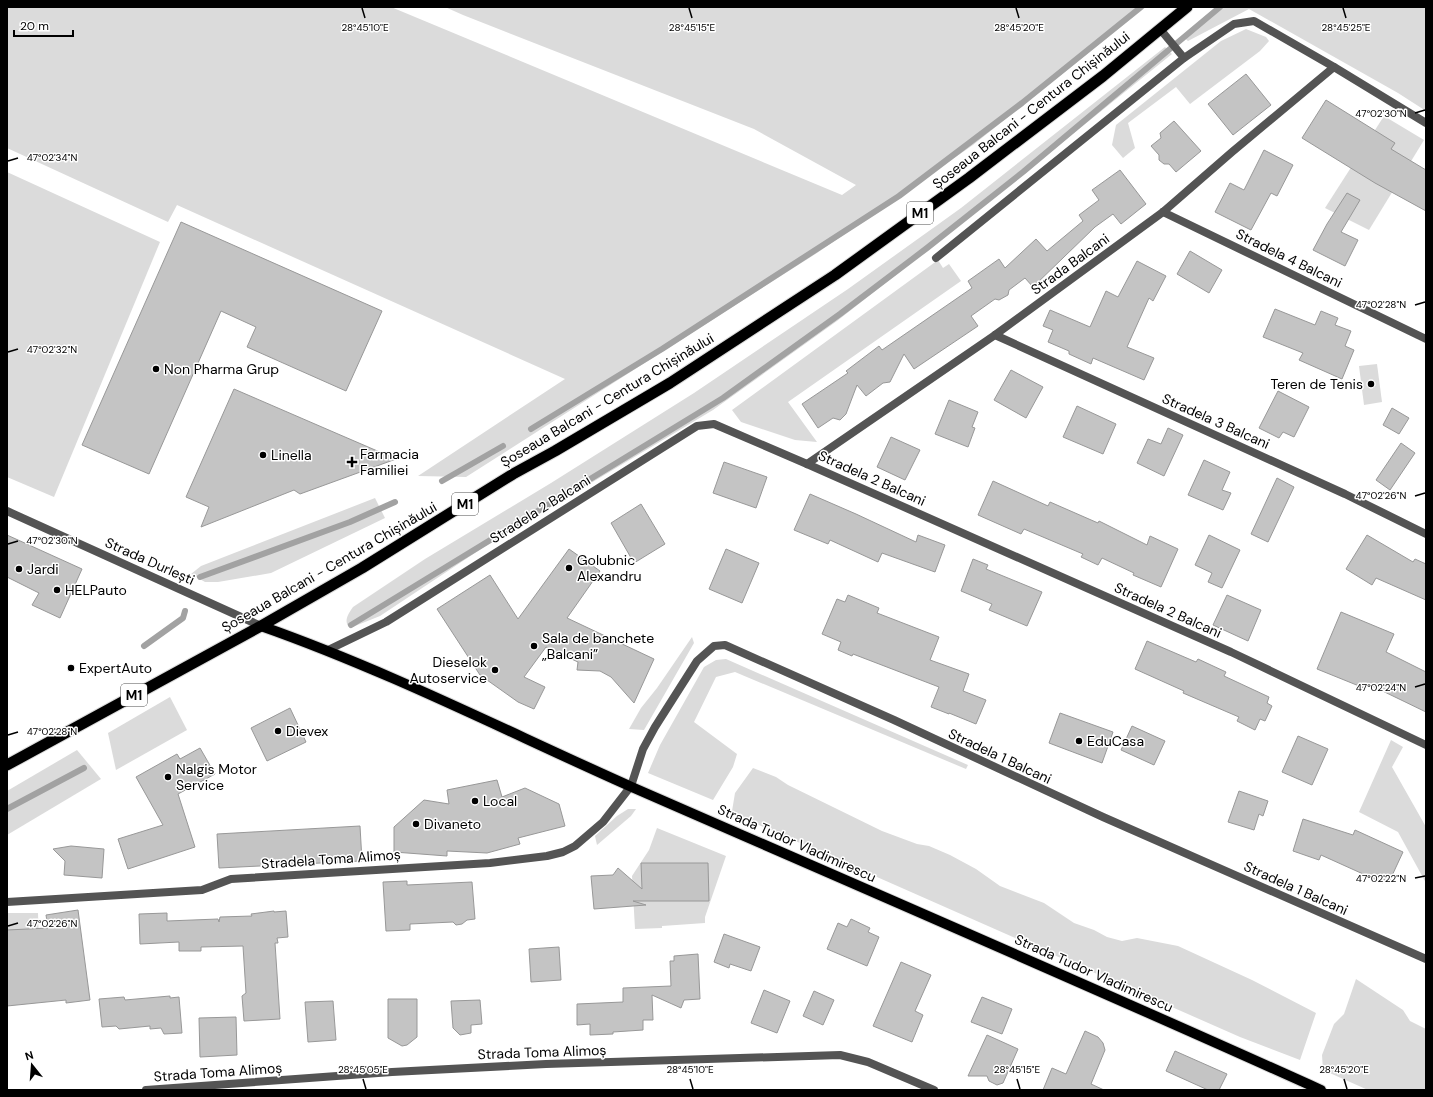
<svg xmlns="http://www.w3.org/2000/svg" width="1433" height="1097" font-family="'DM Sans',sans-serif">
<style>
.green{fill:#dbdbdb}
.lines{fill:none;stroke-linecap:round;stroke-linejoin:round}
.stream{stroke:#a2a2a2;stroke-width:6}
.building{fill:#c4c4c4;stroke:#989898}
.primary-casing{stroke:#dbdbdb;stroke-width:12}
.trunk-casing{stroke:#dbdbdb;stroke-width:13}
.service{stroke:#545454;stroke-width:8}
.minor{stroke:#545454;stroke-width:8}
.tertiary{stroke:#545454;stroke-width:8}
.primary{stroke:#000;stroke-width:10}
.trunk{stroke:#000;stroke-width:11}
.ticks{fill:none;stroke:#000;stroke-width:1.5}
.poi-dot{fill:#000;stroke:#fff;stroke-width:1.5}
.labels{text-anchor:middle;stroke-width:3;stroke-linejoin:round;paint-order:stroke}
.shield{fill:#fff;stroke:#4c4c4c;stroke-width:1}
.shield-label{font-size:13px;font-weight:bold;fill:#000}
.street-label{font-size:14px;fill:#000;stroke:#fff}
.poi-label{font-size:14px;fill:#000;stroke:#fff;text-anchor:start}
.ticks-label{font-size:10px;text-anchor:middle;fill:#000;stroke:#fff;stroke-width:3;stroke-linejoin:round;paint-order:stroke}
</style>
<rect width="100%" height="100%" fill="#fff"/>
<g class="green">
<path d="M7 7H391L842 195 856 185 754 129 463 15 445 7H1146L973 145 817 253 466 477 418 476 565 379 177 205 168 222 7 148Z"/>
<path d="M1216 7H1426V111L1398 93 1249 9 1188 41 1182 36Z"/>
<path d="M1246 29 1266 37 1269 41 1260 51 1190 104 1176 87 1128 123 1135 148 1123 158 1112 145 1116 125 1221 41Z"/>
<path d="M1165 47 1172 54 971 216 837 321 713 410 484 547 380 616 350 628C343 622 348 614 353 607L425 559 551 483 694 393 848 289 961 208Z"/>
<path d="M1384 116 1424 140 1369 230 1325 208Z"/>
<path d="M7 172 160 242 54 497 7 477Z"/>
<path d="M938 260 943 268 949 264 961 281 788 402 817 442 795 440 741 422 732 410Z"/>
<path d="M1377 364 1382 402 1364 405 1359 366Z"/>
<path d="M375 498 385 518 271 573 218 582H205L191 574 201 566Z"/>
<path d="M692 637 694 643 644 730 629 729 641 708 657 688Z"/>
<path d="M726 659 968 765 966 769 735 672 716 677 694 722 737 754 733 767 713 800 648 773 660 745 704 667 716 660Z"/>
<path d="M170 697 187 730 116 770 108 733Z"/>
<path d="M1391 740 1403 747 1392 767 1426 827V883L1398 832 1359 812Z"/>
<path d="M77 750 101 779 7 835V791Z"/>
<path d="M753 768 776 777 788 785 882 831 917 844 929 846 950 855 976 869 1000 886 1044 903 1074 923 1094 930 1107 937 1122 941 1137 938 1178 946 1252 980 1316 1013 1300 1060 1240 1037 743 818 732 811 735 793Z"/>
<path d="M628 809H636L631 816 597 845 595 836 617 816Z"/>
<path d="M657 828 726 856 705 917V923L662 926V928L635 929 632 876 649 850Z"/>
<path d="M7 913H38L40 966 7 967Z"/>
<path d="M1356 979 1403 1010 1410 1021 1426 1029V1090H1368L1323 1070 1322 1055 1334 1024 1344 1014Z"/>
</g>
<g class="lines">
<g class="stream">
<path d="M531 429 662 349 899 196 1022 103 1141 7"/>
<path d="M442 481 503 446"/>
<path d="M200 577 350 522 395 502"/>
<path d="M351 625 723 398 840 314 927 248 1023 172 1220 7"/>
<path d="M144 646 183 618 185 611"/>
<path d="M7 809 84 768"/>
</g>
</g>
<g class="building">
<path d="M1246 74 1271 105 1233 135 1208 104Z"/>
<path d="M1326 100 1395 143 1391 149 1426 170V211L1375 183 1302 138Z"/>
<path d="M1174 121 1201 151 1176 172 1169 164H1164L1159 160V155L1151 146 1161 138 1160 133Z"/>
<path d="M1264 150 1293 165 1277 196 1271 193 1251 230 1215 212 1230 183 1244 190Z"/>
<path d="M1120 170 1146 204 1121 224 1113 214 1095 227 1033 287 1025 278 1009 290 1008 295 999 300 995 299 971 316 978 326 914 369 904 354 890 382 883 383 866 396 857 385 846 414 840 420 833 418 818 428 802 404 848 373 846 371 879 346 882 350 972 288 968 281 999 259 1005 268 1036 239 1047 251 1083 221 1079 215 1099 200 1092 190Z"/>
<path d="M1347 193 1360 200 1341 232 1358 240 1345 266 1313 250 1327 224Z"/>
<path d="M181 222 382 311 346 391 247 347 256 327 221 311 149 474 82 445Z"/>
<path d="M1190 251 1222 270 1209 293 1177 274Z"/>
<path d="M1137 261 1166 276 1153 301 1149 298 1127 347 1154 358 1144 380 1093 358 1091 364 1069 354V351L1048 342 1053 330 1043 326 1050 310 1090 327 1106 291 1118 297Z"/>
<path d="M1275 309 1315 325 1321 311 1338 318 1335 325 1351 331 1345 346 1354 350 1342 379 1299 360 1303 353 1263 337Z"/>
<path d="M1011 370 1043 387 1026 418 994 400Z"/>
<path d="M234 389 338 434 396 459 300 494 294 490 201 527 209 507 186 497Z"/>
<path d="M1278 391 1309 407 1294 437 1283 432 1279 438 1259 428Z"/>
<path d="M949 400 978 412 972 427 975 428 968 447 935 434Z"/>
<path d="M1077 406 1116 424 1103 454 1063 437Z"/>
<path d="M1392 408 1409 418 1399 434 1383 425Z"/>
<path d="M1168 428 1183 435 1164 476 1137 463 1148 439 1161 444Z"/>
<path d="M891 437 920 450 905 480 877 467Z"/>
<path d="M1401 443 1415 453 1390 490 1376 480Z"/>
<path d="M1204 460 1230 472 1222 490 1231 493 1223 510 1188 495Z"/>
<path d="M724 462 767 477 756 508 713 493Z"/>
<path d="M1277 478 1294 487 1268 542 1251 534Z"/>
<path d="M993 481 1048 506 1050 502 1098 523 1099 521 1147 545 1150 536 1178 549 1161 587 1133 575 1134 573 1102 558 1098 565 1081 557 1083 554 1024 529 1021 534 978 515Z"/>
<path d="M810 494 856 514 916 542 918 535 945 545 935 572 882 553 878 562 830 540 828 544 794 530Z"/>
<path d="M641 504 665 544 634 563 611 523Z"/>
<path d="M7 535 82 569 60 618 32 605 39 593 7 577Z"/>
<path d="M1209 535 1240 550 1222 588 1208 582 1212 573 1195 565Z"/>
<path d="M1367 535 1413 562 1415 559 1426 564V600L1376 578 1372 585 1346 569Z"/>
<path d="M569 549 600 571 567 618 654 659 634 703 611 677 600 671 577 670 578 662 546 647 524 677 545 687 534 709 518 702 480 675 437 609 490 575 518 619Z"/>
<path d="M726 549 759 563 742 603 709 589Z"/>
<path d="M973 559 988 565 986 569 1042 592 1027 626 989 610 992 604 961 591Z"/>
<path d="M848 595 879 608 877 613 939 637 930 660 969 674 963 691 986 700 976 724 949 713V714L931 707 939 687 853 654 852 656 838 650 841 642 822 634 837 599 845 602Z"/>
<path d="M1227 595 1261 610 1248 641 1213 625Z"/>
<path d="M1341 612 1394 634 1386 652 1426 672V712L1366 683 1364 688 1317 669Z"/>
<path d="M1147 641 1196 662 1198 659 1226 672 1224 676 1269 697 1267 703 1272 706 1265 721 1260 719 1255 730 1237 721 1239 717 1183 693 1184 691 1135 669Z"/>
<path d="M290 708 306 742 267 761 251 728Z"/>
<path d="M1060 713 1113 732 1102 763 1049 743Z"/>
<path d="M1132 726 1165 741 1154 765 1121 750Z"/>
<path d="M1298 736 1328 749 1312 785 1282 772Z"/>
<path d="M200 748 215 774 178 794 195 847 128 869 118 839 163 825 136 777 177 754 180 759Z"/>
<path d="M497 780 502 797 525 788 559 804 565 826 518 838 520 844 487 853 447 851V856L394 852V827L424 800 449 804 447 790Z"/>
<path d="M1239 791 1268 801 1263 816 1259 814 1254 830 1228 822Z"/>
<path d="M1303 819 1353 835 1355 830 1403 852 1390 880 1386 877 1383 883 1321 855 1319 860 1293 851Z"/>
<path d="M360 826 362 861 219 868 217 834Z"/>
<path d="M71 846 104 849 102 878 64 875 65 861 53 849Z"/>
<path d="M641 863H708L709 901H633L646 905 594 909 591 876 613 875 618 868 642 889Z"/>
<path d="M407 881V885L472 882 475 919 467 920 462 924 456 925 453 922 410 924V930L386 931 383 882Z"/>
<path d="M78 910 90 1000 66 1003V1000L7 1006V930L48 928 46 915Z"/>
<path d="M274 911V912L286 911 288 937 277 938 278 943H275L280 1019 244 1021 242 996 246 993 243 946 201 947V951H179V942L140 944 139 914 167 913V921L218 919 219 922 220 917 252 916 251 914Z"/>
<path d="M851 919 870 928 868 932 879 937 867 966 827 949 838 923 847 927Z"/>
<path d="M724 934 760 947 751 971 730 964 729 968 714 962Z"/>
<path d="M559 947 561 980 531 982 529 949Z"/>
<path d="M698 954 700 999 684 1000 681 1008 652 995 653 1020H643V1030L613 1032V1034L590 1035V1024L577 1025V1004L623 1002V988L671 986 670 961H674V956Z"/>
<path d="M901 962 931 975 915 1011 923 1015 912 1042 873 1026Z"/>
<path d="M764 990 790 1001 777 1033 751 1023Z"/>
<path d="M814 991 834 1000 823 1025 803 1016Z"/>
<path d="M170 996V998L179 997 182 1033 164 1034 161 1028 150 1029V1026L119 1029 116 1026 102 1027 99 999 124 997 125 1000Z"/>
<path d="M982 997 1012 1009 1002 1034 971 1022Z"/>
<path d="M388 999H417V1037L407 1045 402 1046 388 1038Z"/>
<path d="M480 1000 482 1024 471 1025V1033L460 1035 453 1028 451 1001Z"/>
<path d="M333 1001 336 1040 308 1042 305 1002Z"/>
<path d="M236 1017 237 1055 200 1057 199 1018Z"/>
<path d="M1085 1031 1098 1037 1103 1043 1105 1050 1091 1084 1104 1090H1043L1052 1068 1066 1074Z"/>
<path d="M987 1035 1018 1049 1003 1083 997 1085 989 1081 987 1076H968Z"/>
<path d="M1175 1051 1227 1074 1219 1090H1208L1166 1071Z"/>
</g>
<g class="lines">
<defs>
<path id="primary" d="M261 626C389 671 510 733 634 788 863 888 1093 987 1321 1090"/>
<path id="trunk" d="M7 765 261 626 362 568 513 474 555 451 670 383 835 275 969 178 1103 76 1187 7"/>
</defs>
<use href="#primary" class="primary-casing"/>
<use href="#trunk" class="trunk-casing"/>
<g class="service">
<path d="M1160 29 1184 58"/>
<path d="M936 258 1184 58 1234 24 1254 21 1334 67"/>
</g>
<g class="minor">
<path d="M1163 212 1426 339"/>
<path d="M995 335 1345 494 1426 534"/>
<path d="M807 464 995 335 1163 212 1232 152 1334 67 1426 123"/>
<path d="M328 650 386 622 697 426 714 424 807 464 1231 652 1426 745"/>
<path d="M7 902 202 890 231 879 490 863 547 856 563 852 575 846 603 822 631 786 643 749 655 727 697 661 714 646 725 645 894 720 1103 817 1426 959"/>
<path d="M146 1090 392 1072 546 1064 840 1055 868 1062 934 1090"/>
</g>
<path class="tertiary" d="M7 511 261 626"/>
<use href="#primary" class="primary"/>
<use href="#trunk" class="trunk"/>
</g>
<path class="ticks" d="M362 8 365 18M689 8 692 18M1016 8 1019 18M1343 8 1346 18M1415 113 1425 110M8 161 18 158M1415 305 1425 302M8 352 18 349M1415 496 1425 493M8 544 18 541M1415 687 1425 684M8 735 18 732M1415 878 1425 876M8 926 18 923M363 1079 366 1089M690 1079 693 1089M1017 1079 1020 1089M1344 1079 1347 1089"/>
<g class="poi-dot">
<circle cx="156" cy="369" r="4"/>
<circle cx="1371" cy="384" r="4"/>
<circle cx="263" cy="455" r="4"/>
<path d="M350 456h4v4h4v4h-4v4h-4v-4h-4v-4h4z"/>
<circle cx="569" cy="568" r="4"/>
<circle cx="19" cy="569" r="4"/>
<circle cx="57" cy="590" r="4"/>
<circle cx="534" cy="646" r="4"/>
<circle cx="71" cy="668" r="4"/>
<circle cx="495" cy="670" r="4"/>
<circle cx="278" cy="731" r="4"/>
<circle cx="1079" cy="741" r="4"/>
<circle cx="168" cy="777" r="4"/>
<circle cx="475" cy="801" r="4"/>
<circle cx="416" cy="824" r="4"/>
</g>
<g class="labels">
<g class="shield">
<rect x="907" y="202" width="26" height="22" rx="3"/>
<rect x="452" y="493" width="26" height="22" rx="3"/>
<rect x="121" y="684" width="26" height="22" rx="3"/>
</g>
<g class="shield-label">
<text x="920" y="218">M1</text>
<text x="465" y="509">M1</text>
<text x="134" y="700">M1</text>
</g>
<g class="street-label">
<text transform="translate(1031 110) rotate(-38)" y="5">Șoseaua Balcani - Centura Chișinăului</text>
<text transform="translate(1289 258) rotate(26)" y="5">Stradela 4 Balcani</text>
<text transform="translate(1070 264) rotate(-36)" y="5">Strada Balcani</text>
<text transform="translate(607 400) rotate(-31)" y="5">Șoseaua Balcani - Centura Chișinăului</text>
<text transform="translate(1216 421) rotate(24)" y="5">Stradela 3 Balcani</text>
<text transform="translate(872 478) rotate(24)" y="5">Stradela 2 Balcani</text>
<text transform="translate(540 509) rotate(-32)" y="5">Stradela 2 Balcani</text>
<text transform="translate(150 561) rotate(24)" y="5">Strada Durlești</text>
<text transform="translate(329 567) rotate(-30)" y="5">Șoseaua Balcani - Centura Chișinăului</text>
<text transform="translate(1168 610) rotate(24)" y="5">Stradela 2 Balcani</text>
<text transform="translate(1000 756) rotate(25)" y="5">Stradela 1 Balcani</text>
<text transform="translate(797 843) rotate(24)" y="5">Strada Tudor Vladimirescu</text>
<text transform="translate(331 859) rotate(-4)" y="5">Stradela Toma Alimoș</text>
<text transform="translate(1296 888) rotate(24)" y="5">Stradela 1 Balcani</text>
<text transform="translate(1094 973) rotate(24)" y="5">Strada Tudor Vladimirescu</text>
<text transform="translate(542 1052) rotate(-2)" y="5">Strada Toma Alimoș</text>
<text transform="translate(218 1072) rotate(-4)" y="5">Strada Toma Alimoș</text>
</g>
<g class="poi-label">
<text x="164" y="374">Non Pharma Grup</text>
<text x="1363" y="389" text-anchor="end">Teren de Tenis</text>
<text x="360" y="459">Farmacia<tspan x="360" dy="16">Familiei</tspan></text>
<text x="271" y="460">Linella</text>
<text x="577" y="565">Golubnic<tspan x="577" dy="16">Alexandru</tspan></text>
<text x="27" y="574">Jardi</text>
<text x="65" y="595">HELPauto</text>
<text x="542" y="643">Sala de banchete<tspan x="542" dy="16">„Balcani”</tspan></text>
<text x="487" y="667" text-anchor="end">Dieselok<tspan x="487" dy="16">Autoservice</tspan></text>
<text x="79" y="673">ExpertAuto</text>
<text x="286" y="736">Dievex</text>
<text x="1087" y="746">EduCasa</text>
<text x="176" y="774">Nalgis Motor<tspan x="176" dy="16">Service</tspan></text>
<text x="483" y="806">Local</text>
<text x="424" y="829">Divaneto</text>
</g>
</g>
<g class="ticks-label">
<text x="365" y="31">28°45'10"E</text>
<text x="692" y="31">28°45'15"E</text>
<text x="1019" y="31">28°45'20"E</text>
<text x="1346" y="31">28°45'25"E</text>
<text x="1381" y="117">47°02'30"N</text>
<text x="52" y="161">47°02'34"N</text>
<text x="1381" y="308">47°02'28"N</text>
<text x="52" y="353">47°02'32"N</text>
<text x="1381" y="499">47°02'26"N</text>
<text x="52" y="544">47°02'30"N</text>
<text x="1381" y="691">47°02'24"N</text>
<text x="52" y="735">47°02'28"N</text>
<text x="1381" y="882">47°02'22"N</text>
<text x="52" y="927">47°02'26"N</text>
<text x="363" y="1073">28°45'05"E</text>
<text x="690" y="1073">28°45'10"E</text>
<text x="1017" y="1073">28°45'15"E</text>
<text x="1344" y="1073">28°45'20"E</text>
</g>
<rect width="1433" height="1097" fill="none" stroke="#000000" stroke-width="16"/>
<g transform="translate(32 1065) rotate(343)" stroke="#ffffff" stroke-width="3" paint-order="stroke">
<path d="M0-3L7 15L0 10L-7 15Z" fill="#000000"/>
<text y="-6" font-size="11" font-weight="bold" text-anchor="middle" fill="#000000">N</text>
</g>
<path d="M14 30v6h59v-6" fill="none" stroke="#000000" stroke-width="2"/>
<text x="20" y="30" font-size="12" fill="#000000" stroke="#ffffff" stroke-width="3" paint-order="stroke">20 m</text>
</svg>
